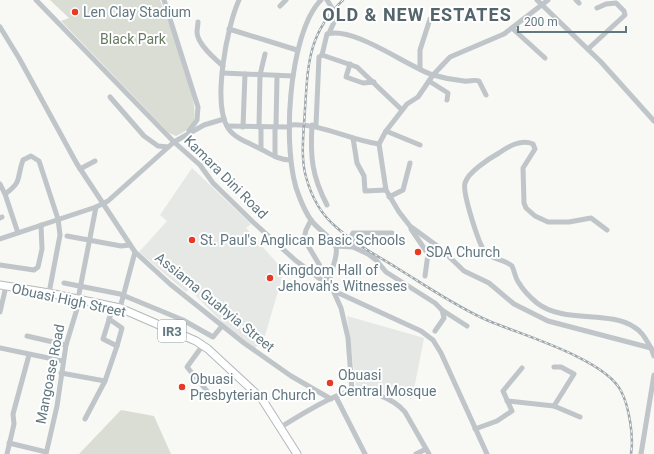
<svg xmlns="http://www.w3.org/2000/svg" width="654" height="454" font-family="Roboto,sans-serif">
<style>
.built{fill:#e6e8e6}
.green{fill:#d9ddd4}
.lines{fill:none;stroke-linecap:round;stroke-linejoin:round}
.major-casing{stroke:#b2b9bc;stroke-width:9}
.minor{stroke:#bfc5c8;stroke-width:5}
.major{stroke:#fff;stroke-width:7}
.rail-casing{stroke:#9ea8ad;stroke-width:2.5}
.rail{stroke:#fff;stroke-width:1;stroke-dasharray:3;stroke-linecap:butt}
.poi-dot{fill:#e83925;stroke:#fff;stroke-width:1.5}
.labels{text-anchor:middle;stroke-width:4;stroke-linejoin:round;paint-order:stroke}
.shield{fill:#fff;stroke:#91a0a7;stroke-width:1}
.shield-label{font-size:13px;font-weight:bold;fill:#627881}
.poi-label{font-size:14px;fill:#627881;stroke:#fff;text-anchor:start}
.park-label{font-size:14px;fill:#697961;stroke:#fff}
.street-label{font-size:14px;fill:#627881;stroke:#fff}
.district-label{font-size:18px;font-weight:bold;letter-spacing:1px;fill:#54656c;stroke:#fff}
</style>
<rect width="100%" height="100%" fill="#f8f8f5"/>
<g class="built">
<path d="M192 168 251 224 246 228 284 271 264 339 255 348 229 329 189 289 186 292 139 252 167 221 160 215Z"/>
<path d="M347 316 424 338 412 399 356 387Z"/>
</g>
<g class="green">
<path d="M50 0H160C169 23 200 100 194 120 191 129 184 132 176 136L169 133 61 21 69 18Z"/>
<path d="M121 410 154 416 171 454H79Z"/>
</g>
<g class="lines">
<defs>
<path id="major" d="M0 285 49 293 120 308 196 341 208 349 262 399 297 454"/>
</defs>
<use href="#major" class="major-casing"/>
<g class="minor">
<path d="M36 0 174 142 200 165 213 183 253 222 295 260 332 288 341 308 348 338 352 391"/>
<path d="M164 0 198 107 197 120 189 131"/>
<path d="M239 0C227 26 212 103 228 128 234 138 249 143 259 148 269 153 278 160 290 160"/>
<path d="M321 0C288 33 281 154 299 196 302 204 306 213 311 220 317 229 332 237 336 247 339 257 328 274 330 286"/>
<path d="M327 0 337 16 329 33"/>
<path d="M537 0 601 62 654 121"/>
<path d="M548 0 504 34 450 57 433 75 418 97 407 104 386 131 379 144 386 190 399 212 410 226 440 248 464 271 489 283 514 304 548 321 651 348 654 356"/>
<path d="M576 0 579 3"/>
<path d="M280 6 286 0"/>
<path d="M198 22C198 25 197 29 197 32 197 44 215 59 223 66"/>
<path d="M0 27 19 58 77 164 135 252 170 284 244 343 291 376 331 399"/>
<path d="M512 28 545 58"/>
<path d="M229 29 297 50"/>
<path d="M588 49 625 15 624 11 616 3 606 4 597 8"/>
<path d="M322 55 327 34C354 26 406 66 433 75 443 78 454 80 464 81 469 82 474 79 479 81L486 95"/>
<path d="M350 64 346 77 363 83 374 82"/>
<path d="M420 69V50L430 19"/>
<path d="M223 73 293 76"/>
<path d="M429 81 448 93 447 100"/>
<path d="M110 97 144 136 158 146 168 147"/>
<path d="M290 125C322 123 348 140 379 144"/>
<path d="M312 125C310 157 312 176 327 205"/>
<path d="M316 125 319 57 322 55 357 67 402 110"/>
<path d="M227 126 290 127"/>
<path d="M243 127 245 74"/>
<path d="M259 127 260 75 265 54"/>
<path d="M275 127V156"/>
<path d="M276 127 277 76"/>
<path d="M386 131 420 145"/>
<path d="M353 138 357 163 364 176 365 191 386 190"/>
<path d="M261 149V127"/>
<path d="M80 169 95 161"/>
<path d="M0 184 5 194"/>
<path d="M389 197 403 190 410 163"/>
<path d="M0 218 2 217"/>
<path d="M311 220 306 230 304 239 329 281"/>
<path d="M411 229 428 254 425 276"/>
<path d="M607 230 591 218 569 222H548L535 216 526 208 524 203 523 168 535 149 533 144C521 139 509 146 499 153 490 158 468 172 465 183 462 192 479 245 485 252 492 260 505 259 512 266 515 272 515 278 519 283 523 290 531 298 537 303 564 324 609 310 634 327 643 332 646 340 651 348"/>
<path d="M18 233 5 194C23 181 16 179 23 160L31 156 39 161 58 219 60 235 49 293"/>
<path d="M67 236 121 246 130 245"/>
<path d="M0 239 96 207 108 201 174 142 204 125 224 119"/>
<path d="M335 246 353 247 368 254 376 260 386 272 435 303 442 310 444 318 435 331"/>
<path d="M356 248 351 237 353 233H392"/>
<path d="M0 265 34 270 38 267 42 249 41 225"/>
<path d="M64 283 120 294 183 320 213 337 222 326"/>
<path d="M334 291 421 331 433 340 441 353 487 454"/>
<path d="M78 299 96 207"/>
<path d="M120 308 135 252"/>
<path d="M442 310 467 326"/>
<path d="M0 312 6 286"/>
<path d="M109 319 122 328 117 346"/>
<path d="M27 336 66 345"/>
<path d="M203 345 187 367 207 391"/>
<path d="M0 348 63 361"/>
<path d="M554 367H561L574 374 554 406"/>
<path d="M61 373 105 381"/>
<path d="M336 397 365 454"/>
<path d="M507 401 554 406 580 417"/>
<path d="M85 419 105 381 117 346 103 339 113 307"/>
<path d="M281 427C297 417 335 393 352 391 370 389 394 399 405 412L429 454"/>
<path d="M475 429 497 421 512 411 503 391 522 368"/>
<path d="M9 443 46 452"/>
<path d="M7 454 14 424 13 414 29 355"/>
<path d="M46 454 57 406 66 345 80 299"/>
<path d="M416 454 426 449"/>
<path d="M641 454 654 375"/>
</g>
<use href="#major" class="major"/>
<defs>
<path id="rail" d="M343 0C308 33 308 64 305 109 304 131 300 156 306 177 311 195 321 214 335 226 353 243 376 255 397 268 425 285 458 308 489 321 522 335 605 359 621 391 629 406 634 437 631 454"/>
</defs>
<use href="#rail" class="rail-casing"/>
<use href="#rail" class="rail"/>
</g>
<g class="poi-dot">
<circle cx="75" cy="12" r="4"/>
<circle cx="192" cy="240" r="4"/>
<circle cx="418" cy="252" r="4"/>
<circle cx="270" cy="278" r="4"/>
<circle cx="330" cy="383" r="4"/>
<circle cx="182" cy="387" r="4"/>
</g>
<g class="labels">
<rect class="shield" x="158" y="320" width="28" height="22" rx="3"/>
<g class="shield-label">
<text x="172" y="336">IR3</text>
</g>
<g class="poi-label">
<text x="83" y="17">Len Clay Stadium</text>
<text x="200" y="245">St. Paul's Anglican Basic Schools</text>
<text x="426" y="257">SDA Church</text>
<text x="278" y="275">Kingdom Hall of<tspan x="278" dy="16">Jehovah's Witnesses</tspan></text>
<text x="338" y="380">Obuasi<tspan x="338" dy="16">Central Mosque</tspan></text>
<text x="190" y="384">Obuasi<tspan x="190" dy="16">Presbyterian Church</tspan></text>
</g>
<g class="park-label">
<text x="133" y="44">Black Park</text>
</g>
<g class="street-label">
<text transform="translate(226 177) rotate(45)" y="5">Kamara Dini Road</text>
<text transform="translate(69 300) rotate(12)" y="5">Obuasi High Street</text>
<text transform="translate(215 302) rotate(39)" y="5">Assiama Guahyia Street</text>
<text transform="translate(50 374) rotate(-79)" y="5">Mangoase Road</text>
</g>
<g class="district-label">
<text x="417" y="21">OLD &amp; NEW ESTATES</text>
</g>
</g>
<path d="M518 26v6h108v-6" fill="none" stroke="#627881" stroke-width="2"/>
<text x="524" y="26" font-size="12" fill="#627881" stroke="#ffffff" stroke-width="3" paint-order="stroke">200 m</text>
</svg>
